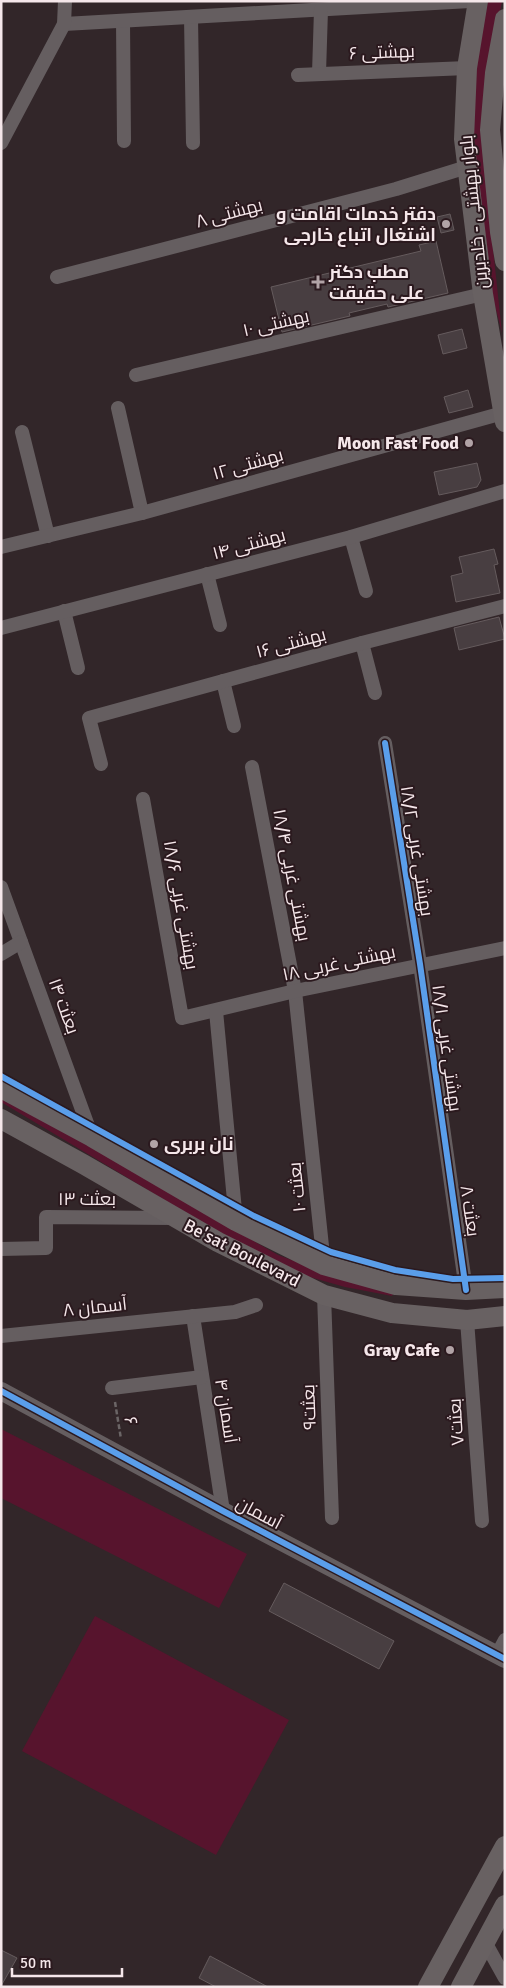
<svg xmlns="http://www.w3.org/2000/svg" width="506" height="1988" font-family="Signika,Cairo,sans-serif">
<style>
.green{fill:#57142d}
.building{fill:#483e41;stroke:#655b5d}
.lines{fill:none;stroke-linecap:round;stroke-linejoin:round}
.path{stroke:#6b6566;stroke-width:2.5;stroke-dasharray:5 2.5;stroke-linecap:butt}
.minor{stroke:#655e60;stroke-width:14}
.tertiary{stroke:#655e60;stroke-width:18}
.secondary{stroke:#686162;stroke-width:20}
.cycleway-casing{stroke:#2b191e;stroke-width:9}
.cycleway{stroke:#5a9eea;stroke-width:6}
.poi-dot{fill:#b1a3a6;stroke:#2b191e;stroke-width:2}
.labels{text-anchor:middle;stroke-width:4;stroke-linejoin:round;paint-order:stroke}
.street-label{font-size:18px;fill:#f5e7ea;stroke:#2b191e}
.poi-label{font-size:18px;font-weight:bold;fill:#f5e7ea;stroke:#2b191e;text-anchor:end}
</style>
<rect width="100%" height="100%" fill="#322629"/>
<g class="green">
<path d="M488 1H502L490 67 487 192 502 333 488 279 469 161 478 48Z"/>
<path d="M1 1095 278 1255 335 1276 394 1292 392 1296 345 1287 306 1276 269 1260 173 1205 1 1102Z"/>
<path d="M1 1429 247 1554 219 1608 1 1498Z"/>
<path d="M95 1616 289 1720 216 1855 22 1751Z"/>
</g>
<g class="building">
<path d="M450 214 454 230 441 233 437 217Z"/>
<path d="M436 241 448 293 388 307 387 304 349 313 350 316 282 332 271 287 421 251 419 245Z"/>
<path d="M462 329 467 348 443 354 438 335Z"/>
<path d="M468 390 473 407 449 413 444 397Z"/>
<path d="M477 463 481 480 477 487 439 495 434 472Z"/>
<path d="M494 549 498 564 494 565 500 593 456 602 451 576 463 573 459 557Z"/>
<path d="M499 617 505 639 459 650 454 628Z"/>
<path d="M284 1583 394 1641 379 1669 269 1611Z"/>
<path d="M1 1950 17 1958 1 1986Z"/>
<path d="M210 1956 268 1987H216L199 1978Z"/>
</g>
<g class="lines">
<path class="path" d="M115 1402 121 1439"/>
<g class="minor">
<path d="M191 17 193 143"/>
<path d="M123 21 124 141"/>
<path d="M64 24 470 1"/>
<path d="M319 73 321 10"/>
<path d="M298 75 467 68"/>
<path d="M1 143 64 24 65 1"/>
<path d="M57 277 396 189 467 167"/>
<path d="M136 375 483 294"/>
<path d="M118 408 142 513"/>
<path d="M22 432 48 536"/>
<path d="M351 537 366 591"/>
<path d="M1 547 142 513 503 413"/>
<path d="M207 574 220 625"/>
<path d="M64 611 78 668"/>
<path d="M1 628 351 537 505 491"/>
<path d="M362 643 375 693"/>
<path d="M223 681 234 726"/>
<path d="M385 743 420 964 466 1290"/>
<path d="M101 764 89 718 362 643 505 606"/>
<path d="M252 767 295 991 324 1265"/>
<path d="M143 799 182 1018 295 991 505 948"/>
<path d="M1 887 92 1137"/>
<path d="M1 954 21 942"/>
<path d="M216 1011 236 1221"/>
<path d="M1 1249 46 1248V1217L173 1218"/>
<path d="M324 1295 332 1518"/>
<path d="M193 1316 223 1511"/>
<path d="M467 1320 482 1521"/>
<path d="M1 1336 235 1312 256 1305"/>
<path d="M112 1388 202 1377"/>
<path d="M497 1655 505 1640"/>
<path d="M485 1942 505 1978"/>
</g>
<path class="tertiary" d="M1 1391 223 1511 505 1659"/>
<g class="secondary">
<path d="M478 1 467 68 464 139 483 294 505 422"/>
<path d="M505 19 495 73 490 130 500 232 505 261"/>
<path d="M1 1088 92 1137 236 1221 324 1265 396 1285 466 1290 505 1288"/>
<path d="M1 1119 83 1164 218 1242 324 1295 392 1313 467 1320 505 1316"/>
<path d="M428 1987 505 1846"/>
<path d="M461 1987 505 1905"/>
</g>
<defs>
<g id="cycleway">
<path d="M385 743 420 964 466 1290"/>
<path d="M1 1076 254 1216 331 1252 395 1270 453 1279 505 1278"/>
<path d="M1 1391 223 1511 505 1659"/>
</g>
</defs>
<use href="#cycleway" class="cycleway-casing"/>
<use href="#cycleway" class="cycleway"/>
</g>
<g class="poi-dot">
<circle cx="446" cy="224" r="5"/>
<path d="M315.5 274.5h5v5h5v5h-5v5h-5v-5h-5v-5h5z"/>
<circle cx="469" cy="443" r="5"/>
<circle cx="154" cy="1144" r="5"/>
<circle cx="450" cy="1350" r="5"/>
</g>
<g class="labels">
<g class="street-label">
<text transform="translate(382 52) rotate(-2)" y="6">۶ بهشتی</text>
<text transform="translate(474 212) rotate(-96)" y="6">بلوار بهشتی - خلدبرین</text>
<text transform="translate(229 213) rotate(-15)" y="6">۸ بهشتی</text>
<text transform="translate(276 323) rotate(-13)" y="6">۱۰ بهشتی</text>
<text transform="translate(248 464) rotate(-16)" y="6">۱۲ بهشتی</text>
<text transform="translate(249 544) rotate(-15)" y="6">۱۴ بهشتی</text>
<text transform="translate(291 643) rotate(-15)" y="6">۱۶ بهشتی</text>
<text transform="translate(417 851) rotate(81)" y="6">بهشتی غربی ۱۸/۲</text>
<text transform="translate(292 875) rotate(79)" y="6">بهشتی غربی ۱۸/۴</text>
<text transform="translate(181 905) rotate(80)" y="6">بهشتی غربی ۱۸/۶</text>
<text transform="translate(339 963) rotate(-12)" y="6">بهشتی غربی ۱۸</text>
<text transform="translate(64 1006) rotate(70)" y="6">بعثت ۱۴</text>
<text transform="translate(447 1048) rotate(82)" y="6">بهشتی غربی ۱۸/۱</text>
<text transform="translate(297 1187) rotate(-96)" y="6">۱۰ بعثت</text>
<text x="87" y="1205">۱۳ بعثت</text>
<text transform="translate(470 1211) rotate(82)" y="6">۸ بعثت</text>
<text transform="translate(242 1253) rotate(27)" y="6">Be'sat Boulevard</text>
<text transform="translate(95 1307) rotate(-6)" y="6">۸ آسمان</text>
<text transform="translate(309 1407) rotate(-92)" y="6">بعثت۹</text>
<text transform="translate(226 1411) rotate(81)" y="6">۴ آسمان</text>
<text transform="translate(131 1421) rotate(80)" y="6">۶</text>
<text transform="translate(456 1422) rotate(-94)" y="6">بعثت۷</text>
<text transform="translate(259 1513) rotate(28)" y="6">آسمان</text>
</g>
<g class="poi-label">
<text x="436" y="220">دفتر خدمات اقامت و<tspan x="436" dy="21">اشتغال اتباع خارجی</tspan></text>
<text x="329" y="278" text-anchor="start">مطب دکتر<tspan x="329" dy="21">علی حقیقت</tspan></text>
<text x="459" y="449">Moon Fast Food</text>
<text x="164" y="1150" text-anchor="start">نان بربری</text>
<text x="440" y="1356">Gray Cafe</text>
</g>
</g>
<rect width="506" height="1988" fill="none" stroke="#f5e7ea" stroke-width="5"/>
<path d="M12 1968v8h110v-8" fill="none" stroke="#f5e7ea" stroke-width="2.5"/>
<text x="20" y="1968" font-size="15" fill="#f5e7ea" stroke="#2b191e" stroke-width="4" paint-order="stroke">50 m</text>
</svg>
